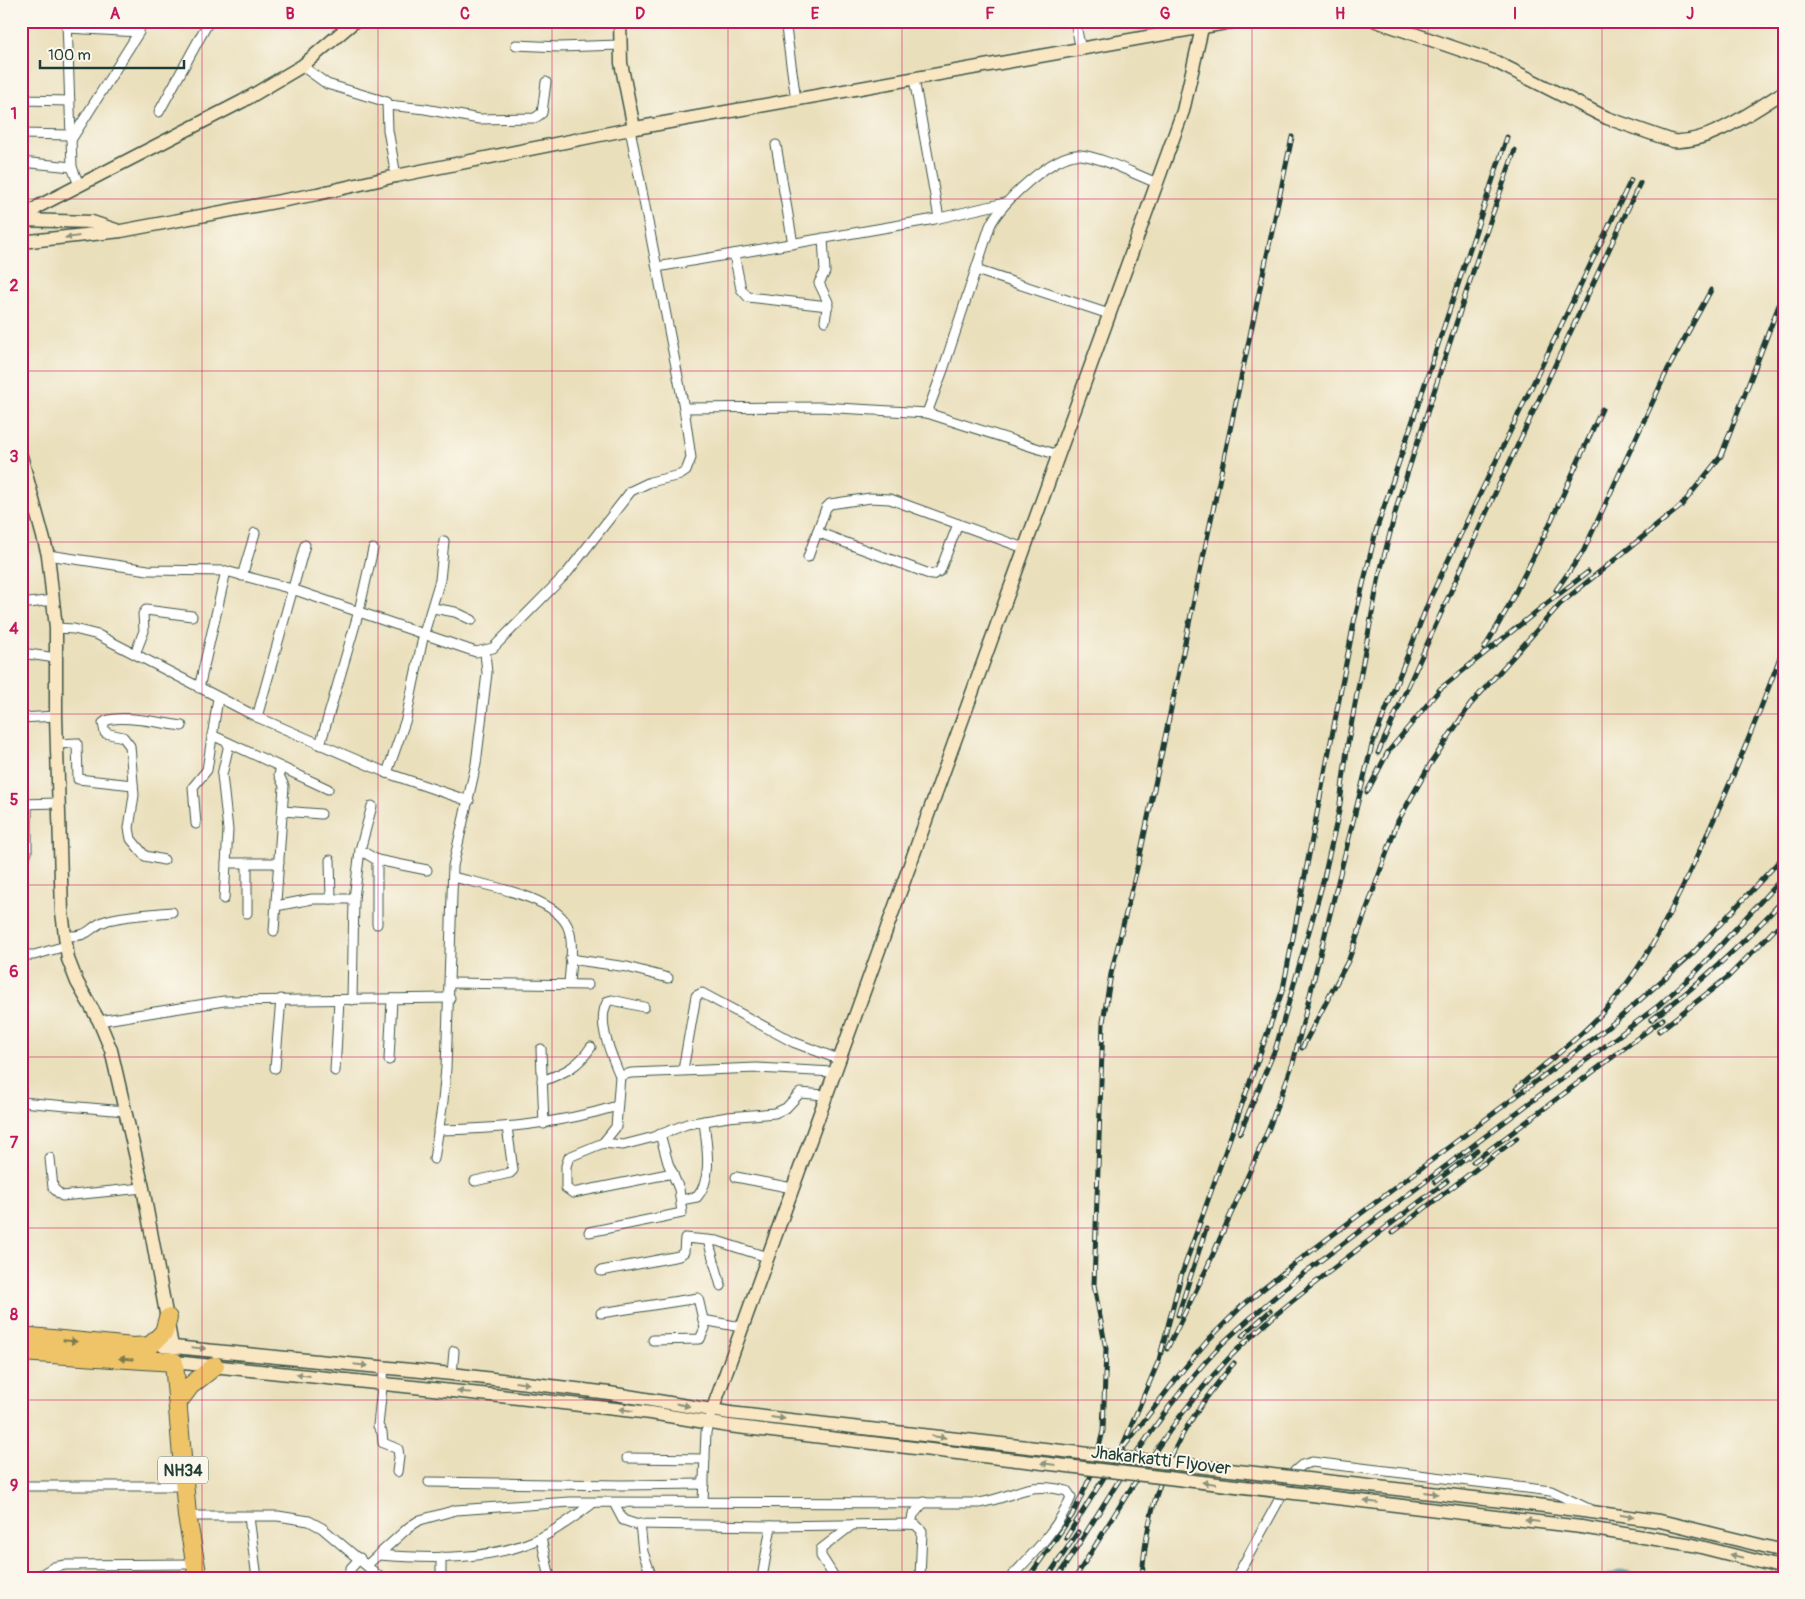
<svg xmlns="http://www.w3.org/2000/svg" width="1805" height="1599" font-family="Pangolin,sans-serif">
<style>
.water{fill:#39abb3;stroke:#2c7474}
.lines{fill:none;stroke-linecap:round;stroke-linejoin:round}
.street-casing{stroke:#3d5548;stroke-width:11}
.secondary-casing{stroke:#3d5548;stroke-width:15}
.highway-casing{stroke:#3d5548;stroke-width:20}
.street{stroke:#fff;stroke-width:9}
.secondary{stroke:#f9e7c3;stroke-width:12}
.highway{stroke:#efc469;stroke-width:18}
.rail-casing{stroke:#1f3d34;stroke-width:5}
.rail{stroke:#fbf7ec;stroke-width:3;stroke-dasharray:9;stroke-linecap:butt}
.secondary-bridge-casing{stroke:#3d5548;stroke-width:15;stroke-linecap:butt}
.secondary-bridge{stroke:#f9e7c3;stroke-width:12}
.oneway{fill:#8c927c}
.oneway2{fill:#7d7a4c}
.grid{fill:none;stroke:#c2185b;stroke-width:1;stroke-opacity:0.55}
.labels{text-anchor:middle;stroke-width:4;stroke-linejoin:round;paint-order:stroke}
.shield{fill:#fbf7ec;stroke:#61756b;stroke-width:1}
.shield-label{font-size:16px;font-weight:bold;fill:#1f3d34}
.street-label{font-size:18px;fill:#1f3d34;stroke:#fbf7ec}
.neatline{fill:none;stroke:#c2185b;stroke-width:2}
.grid-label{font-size:16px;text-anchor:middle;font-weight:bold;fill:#c2185b}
</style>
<rect width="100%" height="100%" fill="#fbf7ec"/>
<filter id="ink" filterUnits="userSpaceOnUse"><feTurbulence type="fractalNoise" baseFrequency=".02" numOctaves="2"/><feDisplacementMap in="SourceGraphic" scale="10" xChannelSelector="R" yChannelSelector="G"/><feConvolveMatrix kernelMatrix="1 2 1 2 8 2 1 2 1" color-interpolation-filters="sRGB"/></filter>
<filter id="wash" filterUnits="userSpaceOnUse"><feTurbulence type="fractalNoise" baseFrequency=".0096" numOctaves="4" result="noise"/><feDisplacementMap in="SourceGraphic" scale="20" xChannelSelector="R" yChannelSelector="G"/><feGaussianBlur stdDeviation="1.12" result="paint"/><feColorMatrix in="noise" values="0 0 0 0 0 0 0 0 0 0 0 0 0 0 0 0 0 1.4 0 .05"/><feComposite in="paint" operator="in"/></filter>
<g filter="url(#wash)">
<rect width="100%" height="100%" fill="#eadfbb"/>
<path class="water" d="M1621 1570 1654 1578H1600Z"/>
</g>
<g filter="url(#ink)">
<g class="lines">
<defs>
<g id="street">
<path d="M67 21 72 167 79 185"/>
<path d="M785 21 796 100"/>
<path d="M1075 21 1081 50"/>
<path d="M67 28 139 32"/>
<path d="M516 45 559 47 620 45"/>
<path d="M302 66 327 84 387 102 388 130 396 176"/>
<path d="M914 79 939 218"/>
<path d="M21 100 70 101"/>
<path d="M388 105 425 109 479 119 535 118 542 113 546 82"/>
<path d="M159 112 209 21"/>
<path d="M21 134 71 135"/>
<path d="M71 140 139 32 140 21"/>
<path d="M776 145 793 244"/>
<path d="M21 162 72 167"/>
<path d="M823 238 825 272 819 283 828 302 825 321"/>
<path d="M734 254 741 289 748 297 828 306"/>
<path d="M657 267 935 219 1005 203"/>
<path d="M976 270 1109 314"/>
<path d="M684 408 820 407 927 413"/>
<path d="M1058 455 927 413 943 370 990 226C999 204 1056 151 1081 155 1104 158 1134 174 1157 183"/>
<path d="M817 532 932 575 940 571 958 524"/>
<path d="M48 555 148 570 226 571 292 589 476 652 493 648 567 573 631 491 650 482 680 475 686 471 691 458 684 408 630 129"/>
<path d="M808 557 826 508 830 504 870 498 890 499 1024 548"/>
<path d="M242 576 255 533"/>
<path d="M21 604 53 600"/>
<path d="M433 608 455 612 472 620"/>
<path d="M56 628 74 629 98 635 257 717 387 773 469 801"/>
<path d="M21 653 56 658"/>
<path d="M135 654 144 631 143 614 146 610 192 616"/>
<path d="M199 688 226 571"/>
<path d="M257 717 305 545"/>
<path d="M21 718 56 716"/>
<path d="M212 735 328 789"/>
<path d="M57 744 77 743 78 779 133 785"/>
<path d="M320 745 359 611 373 549"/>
<path d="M387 773 406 719 424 633 440 580 444 541"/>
<path d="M21 804 59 803"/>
<path d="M283 811 321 814"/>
<path d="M196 824 193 787 207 770 218 698"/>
<path d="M360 850 377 860 427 870"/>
<path d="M21 858 27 853V803"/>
<path d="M164 860 145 856 131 839 129 828 134 795 130 746 123 737 105 733 103 723C113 712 166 724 182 726"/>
<path d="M330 860 331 899"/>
<path d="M226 863H279"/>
<path d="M453 877C483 885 559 896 569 930 574 946 570 967 569 984"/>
<path d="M224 899 228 830 222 775 229 744"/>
<path d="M276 906 312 899H354"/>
<path d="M247 913V863"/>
<path d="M377 924V860"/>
<path d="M274 931 284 786 279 775 281 767"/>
<path d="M65 936C94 937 86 927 108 920 128 915 151 914 172 912"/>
<path d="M21 955H34L66 946"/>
<path d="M570 959 627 967 668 978"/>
<path d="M451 983 588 985"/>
<path d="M352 1000 354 899 360 850 372 806"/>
<path d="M99 1021 224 1001 450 998"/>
<path d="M541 1049 544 1124"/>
<path d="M389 1060 392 999"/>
<path d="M275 1068 281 999"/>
<path d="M683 1070 696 996 702 993 793 1042 838 1059"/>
<path d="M335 1071 339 1000"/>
<path d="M620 1076C612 1056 595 1021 608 1001L612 1000 644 1007"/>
<path d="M542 1081C564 1073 578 1067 591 1047"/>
<path d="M21 1102 125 1111"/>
<path d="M438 1130C500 1129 559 1124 617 1106"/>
<path d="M603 1143 623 1145 654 1137 687 1124 728 1117 775 1113 786 1108 800 1093 825 1095"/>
<path d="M50 1158 53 1188 62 1196 143 1188"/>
<path d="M434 1159 443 1101 446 1068 453 866 476 764 487 673 485 652"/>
<path d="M673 1173 573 1193 566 1188V1166L569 1157 603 1143 616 1127 620 1076 631 1073 757 1068 834 1072"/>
<path d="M736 1177 792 1188"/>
<path d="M475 1181 510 1173 513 1170 507 1127"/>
<path d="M681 1200 697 1197C714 1178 706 1143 704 1121"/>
<path d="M589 1232 682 1213 679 1189 668 1163 660 1134"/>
<path d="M708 1240 721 1286"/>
<path d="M601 1271 679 1256 684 1252 685 1238 717 1241 767 1257"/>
<path d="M601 1313 698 1298 705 1328 700 1339 653 1340"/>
<path d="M703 1320 741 1327"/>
<path d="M384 1368 378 1426 382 1432 383 1443 398 1449 399 1457 397 1472"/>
<path d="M452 1374 454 1351"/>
<path d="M627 1458 705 1459"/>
<path d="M429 1482 622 1485 704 1484"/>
<path d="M21 1486H184"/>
<path d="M703 1502 706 1432 710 1418"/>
<path d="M614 1503 623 1520 635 1524 771 1526 911 1524 916 1525 922 1531 920 1578"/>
<path d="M187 1516H278L309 1521 322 1528 381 1578"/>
<path d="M249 1517 257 1578"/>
<path d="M640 1524 643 1552 652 1578"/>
<path d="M911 1524 913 1515 924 1502"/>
<path d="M541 1538 550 1578"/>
<path d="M378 1555C429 1559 496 1561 542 1537 560 1528 577 1515 593 1503"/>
<path d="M441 1557V1578"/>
<path d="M367 1565 409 1527 420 1520 456 1510 570 1502 979 1503C1017 1497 1025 1480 1067 1491L1071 1497C1059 1528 1032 1555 1010 1578"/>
<path d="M21 1577H37L54 1567 65 1565 195 1564"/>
<path d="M347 1578 351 1568 360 1558"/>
<path d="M762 1578 771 1526"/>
<path d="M835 1578 821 1556V1549L852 1525"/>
<path d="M1236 1578 1295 1471 1302 1465 1312 1462 1551 1491 1589 1509"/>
</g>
<g id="secondary">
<path d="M620 21 621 63 634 128"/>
<path d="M1376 21 1496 62 1607 118 1673 141C1709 144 1754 110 1784 92"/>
<path d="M21 220 92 222 116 230"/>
<path d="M22 220 39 206 243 101 302 66 355 21"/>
<path d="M21 242 121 231 317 194 396 176 630 129 1237 21"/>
<path d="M21 456 48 555 56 628V716L62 912 68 959 77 982 99 1021 111 1050 143 1188 172 1346"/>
<path d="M163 1346 452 1374 609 1393 730 1413"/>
<path d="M174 1362 500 1396 651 1413 729 1426"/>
<path d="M712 1411 1183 111 1202 28"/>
<path d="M1545 1506 1660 1521 1784 1551"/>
<path d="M1581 1527 1693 1545 1784 1568"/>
</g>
<g id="highway">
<path d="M21 1336 133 1347 150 1346 164 1332 168 1318"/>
<path d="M21 1352 174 1362 187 1516 198 1578"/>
<path d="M178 1402 190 1386 215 1366"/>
</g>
</defs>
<use href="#street" class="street-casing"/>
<use href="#secondary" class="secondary-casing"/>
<use href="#highway" class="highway-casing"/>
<use href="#street" class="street"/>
<use href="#secondary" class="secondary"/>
<use href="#highway" class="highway"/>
<defs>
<g id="rail">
<path d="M1556 590 1583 552 1668 369 1711 290"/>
<path d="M1484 649 1506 611 1546 532 1602 409"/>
<path d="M1378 753 1492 500 1640 183"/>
<path d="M1367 792 1388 752 1440 689 1551 600 1588 572"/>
<path d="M1651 1020C1700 984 1743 944 1784 899"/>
<path d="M1659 1031 1728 977 1784 920"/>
<path d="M1302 1048 1349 959 1398 821 1429 766 1470 705 1560 604 1681 506 1721 456 1784 292"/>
<path d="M1516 1089C1545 1063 1578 1040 1604 1011 1646 966 1673 908 1699 852 1730 785 1759 716 1784 646"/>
<path d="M1240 1133 1276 1047 1323 882 1339 811 1348 742 1379 576 1398 502 1481 247 1515 150"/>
<path d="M1473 1162 1663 1019"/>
<path d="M1435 1182 1477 1150"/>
<path d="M1392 1233 1517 1138"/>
<path d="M1178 1315 1206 1229"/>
<path d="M1242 1336 1270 1311"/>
<path d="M1167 1349 1206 1270 1269 1128 1293 1063 1372 745 1431 596 1631 180"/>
<path d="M1120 1452 1159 1360 1181 1276 1283 989 1354 622 1376 531 1507 137"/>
<path d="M1066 1538 1120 1452 1183 1370 1209 1339 1242 1306 1294 1264 1616 1021 1692 954 1784 856"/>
<path d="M1028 1578 1073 1514 1093 1471 1103 1431 1106 1349 1094 1285 1103 1022 1111 974 1139 860 1292 137"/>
<path d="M1047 1578 1078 1532"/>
<path d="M1057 1578C1108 1500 1154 1416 1218 1348 1245 1321 1275 1297 1304 1273L1658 1006 1696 972 1784 876"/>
<path d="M1075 1578C1123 1502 1167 1423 1229 1358 1263 1323 1301 1294 1339 1264 1375 1236 1411 1208 1447 1181"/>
<path d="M1142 1578C1148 1488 1176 1431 1234 1363"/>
</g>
</defs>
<use href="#rail" class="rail-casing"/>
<use href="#rail" class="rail"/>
<defs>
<g id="secondary-bridge">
<path d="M730 1413 1545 1506"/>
<path d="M729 1426 1581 1527"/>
</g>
</defs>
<use href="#secondary-bridge" class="secondary-bridge-casing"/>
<use href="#secondary-bridge" class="secondary-bridge"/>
</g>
<defs><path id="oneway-solid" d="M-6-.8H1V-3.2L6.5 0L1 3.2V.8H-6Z" transform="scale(1.25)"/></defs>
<g class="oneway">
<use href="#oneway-solid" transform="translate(72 237) rotate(173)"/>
<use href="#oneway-solid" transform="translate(199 1348) rotate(6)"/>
<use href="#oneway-solid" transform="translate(361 1365) rotate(6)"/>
<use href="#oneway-solid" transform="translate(303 1375) rotate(-173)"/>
<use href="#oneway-solid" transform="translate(522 1383) rotate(7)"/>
<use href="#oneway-solid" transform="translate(464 1392) rotate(-175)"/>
<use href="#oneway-solid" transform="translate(683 1405) rotate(11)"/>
<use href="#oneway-solid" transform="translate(626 1410) rotate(-173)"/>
<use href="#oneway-solid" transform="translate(778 1418) rotate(7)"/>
<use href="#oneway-solid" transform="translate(939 1437) rotate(7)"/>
<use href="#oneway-solid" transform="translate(1048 1464) rotate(-173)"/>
<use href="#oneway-solid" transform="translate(1209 1483) rotate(-173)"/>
<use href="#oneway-solid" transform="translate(1431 1493) rotate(7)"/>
<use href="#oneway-solid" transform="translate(1371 1502) rotate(-173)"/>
<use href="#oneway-solid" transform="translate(1627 1516) rotate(9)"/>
<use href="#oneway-solid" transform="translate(1532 1521) rotate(-173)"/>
<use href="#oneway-solid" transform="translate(1736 1556) rotate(-167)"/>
</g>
<g class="oneway2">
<use href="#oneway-solid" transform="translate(70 1341) rotate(5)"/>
<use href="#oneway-solid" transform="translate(126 1359) rotate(-176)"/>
</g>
</g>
<path class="grid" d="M202 21V1578M378 21V1578M552 21V1578M728 21V1578M902 21V1578M1078 21V1578M1252 21V1578M1428 21V1578M1602 21V1578M21 199H1784M21 371H1784M21 542H1784M21 714H1784M21 885H1784M21 1057H1784M21 1228H1784M21 1400H1784"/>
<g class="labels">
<rect class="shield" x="158" y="1456.5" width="50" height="27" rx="4"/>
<g class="shield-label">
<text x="183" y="1476">NH34</text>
</g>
<g class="street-label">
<text transform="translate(1161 1460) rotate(7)" y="6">Jhakarkatti Flyover</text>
</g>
</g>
<rect width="1805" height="1599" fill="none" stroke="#fbf7ec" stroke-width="55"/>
<path d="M40 60v8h144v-8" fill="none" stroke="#1f3d34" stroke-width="2.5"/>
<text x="48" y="60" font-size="15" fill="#1f3d34" stroke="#fbf7ec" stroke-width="4" paint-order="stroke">100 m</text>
<rect x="28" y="28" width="1750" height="1544" class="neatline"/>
<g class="grid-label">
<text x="115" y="19">A</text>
<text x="290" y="19">B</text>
<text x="465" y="19">C</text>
<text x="640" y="19">D</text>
<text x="815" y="19">E</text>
<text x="990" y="19">F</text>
<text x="1165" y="19">G</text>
<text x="1340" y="19">H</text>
<text x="1515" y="19">I</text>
<text x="1690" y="19">J</text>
<text x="14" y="119">1</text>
<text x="14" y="291">2</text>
<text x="14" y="462">3</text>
<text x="14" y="634">4</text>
<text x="14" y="805">5</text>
<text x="14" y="977">6</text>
<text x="14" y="1148">7</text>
<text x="14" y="1320">8</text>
<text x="14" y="1491">9</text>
</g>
</svg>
